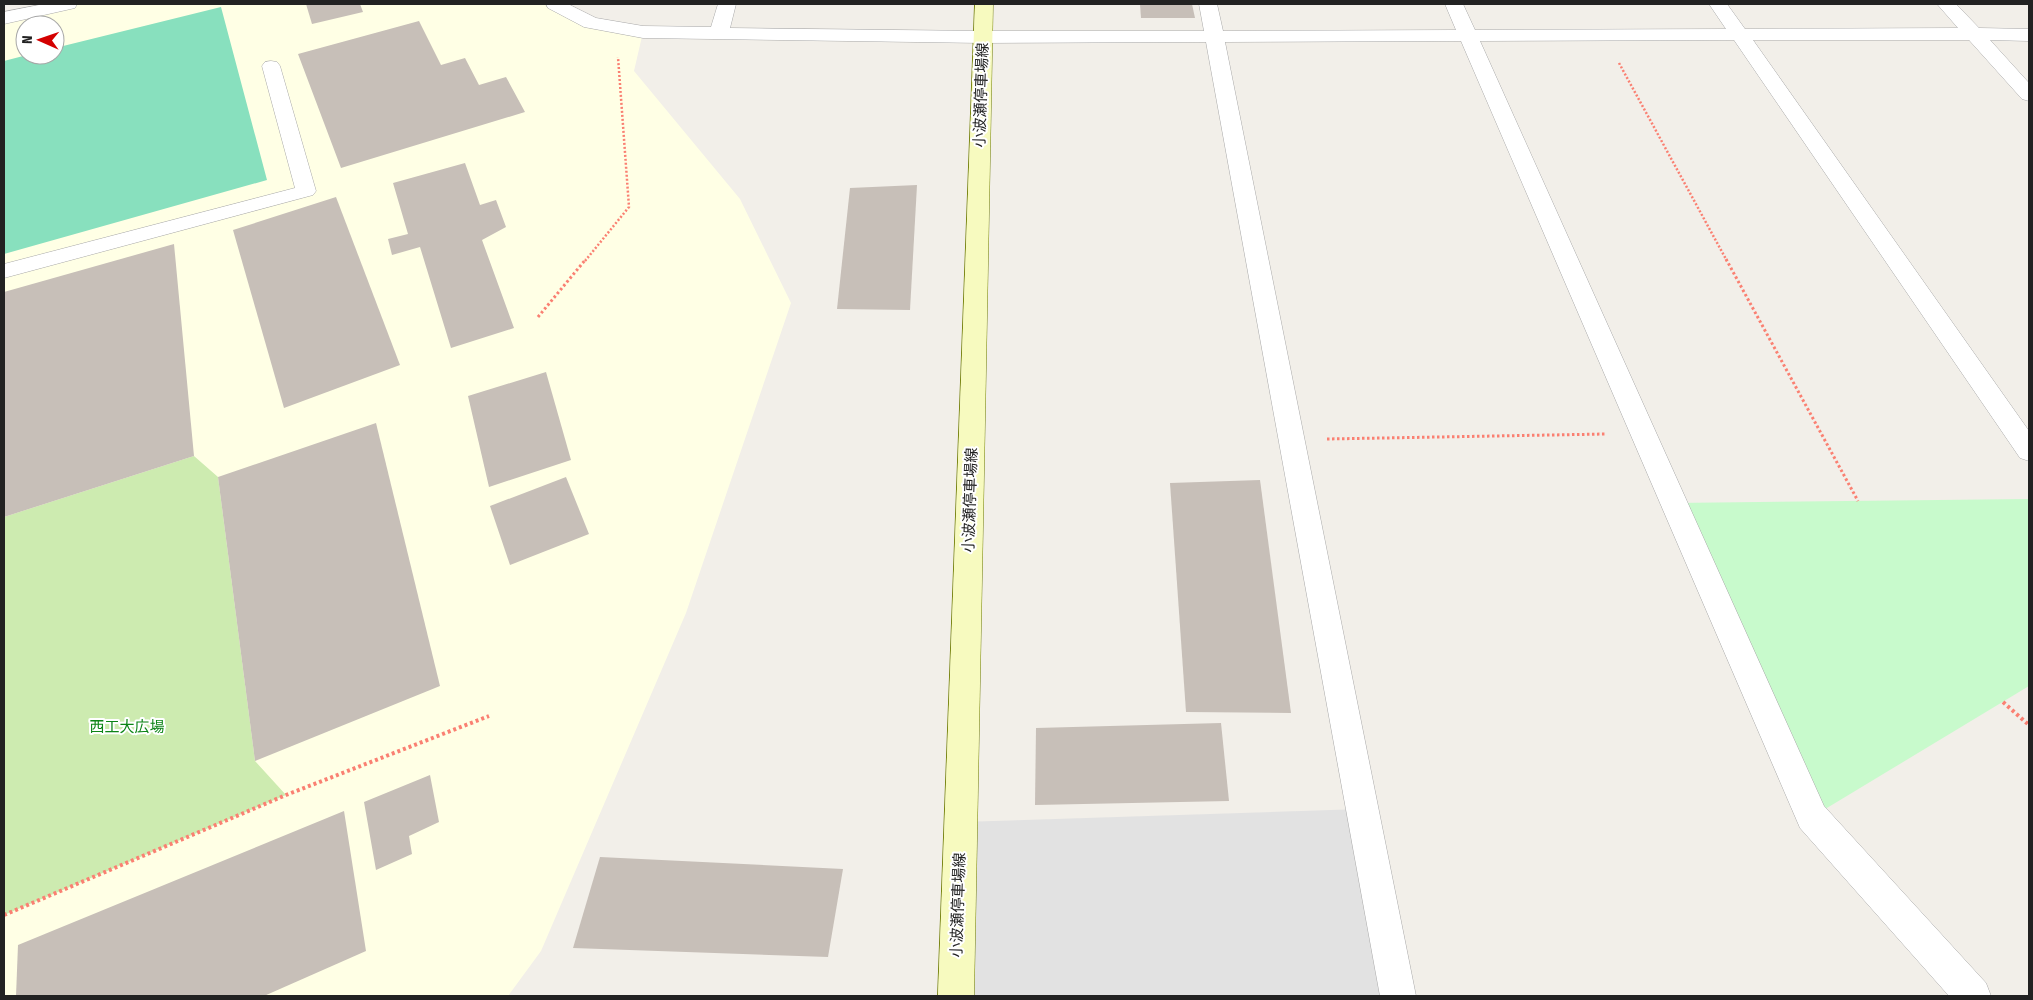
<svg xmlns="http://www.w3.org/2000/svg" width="2033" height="1000" font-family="'Fira Sans Condensed','Noto Sans JP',sans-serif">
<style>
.education{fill:#ffffe5;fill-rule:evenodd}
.grass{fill:#cdebb0}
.park{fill:#c8facc}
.pitch{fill:#88e0be}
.parking{fill:#e2e2e2}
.building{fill:#c7bfb8}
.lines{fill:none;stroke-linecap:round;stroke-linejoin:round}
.lane-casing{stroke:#a9a9a9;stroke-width:1}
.street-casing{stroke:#a9a9a9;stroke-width:1}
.secondary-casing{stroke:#707d05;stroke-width:1}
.path-far2{stroke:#fa8072;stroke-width:2.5;stroke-dasharray:2 2;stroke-linecap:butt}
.path-far1{stroke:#fa8072;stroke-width:3;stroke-dasharray:2.5 2.5;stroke-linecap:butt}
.path{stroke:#fa8072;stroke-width:4;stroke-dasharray:3 3;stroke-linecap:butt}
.lane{fill:#fff;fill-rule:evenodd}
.street{fill:#fff;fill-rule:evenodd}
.secondary{fill:#f7fabf;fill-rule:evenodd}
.labels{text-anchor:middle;stroke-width:4;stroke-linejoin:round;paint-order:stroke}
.street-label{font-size:15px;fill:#222;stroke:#fff}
.park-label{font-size:15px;fill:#0c8416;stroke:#fff}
</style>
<rect width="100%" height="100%" fill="#f2efe9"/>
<path class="education" d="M68 4H555L591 23 643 32 634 71 740 199 791 303 686 613 541 951 508 996H4V18ZM25 25H55V55H25Z"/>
<path class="grass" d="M194 456 218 477 255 761 286 795 4 915V517Z"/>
<path class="park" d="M2029 499V686L1812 817 1673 503Z"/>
<path class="pitch" d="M221 7 267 180 4 254V61L27 55H55V48Z"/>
<path class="parking" d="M1362 809 1398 996H956L961 822Z"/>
<g class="building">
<path d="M306 4H360L363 12 312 24Z"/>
<path d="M1140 4H1192L1195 18H1141Z"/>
<path d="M419 21 441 65 465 58 479 85 506 77 525 112 341 168 298 54Z"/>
<path d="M465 163 480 205 496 200 506 227 482 240 514 328 451 348 420 247 392 255 388 239 408 234 393 183Z"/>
<path d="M917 185 910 310 837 309 850 188Z"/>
<path d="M336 197 400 365 284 408 233 230Z"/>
<path d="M174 244 194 456 4 517V292Z"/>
<path d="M546 372 571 460 489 487 468 396Z"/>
<path d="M376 423 440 686 255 761 218 477Z"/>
<path d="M566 477 589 534 510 565 490 506Z"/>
<path d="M1260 480 1291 713 1186 712 1170 483Z"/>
<path d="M1221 723 1229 801 1035 805 1036 728Z"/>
<path d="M430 775 439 822 409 836 412 854 376 870 364 802Z"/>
<path d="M344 811 366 951 264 996H16L18 945Z"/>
<path d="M600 857 843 869 828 957 573 948Z"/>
</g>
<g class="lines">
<defs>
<path id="lane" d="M271 61 277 62 280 66 316 191 313 195 4 278V264L295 188 262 66 265 62Z"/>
<g id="street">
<path d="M44 4H77L75 8 4 24V12Z"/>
<path d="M546 4H568L596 18 643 26 711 27 718 4H736L730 28 983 31H1204L1199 4H1217L1223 31 1456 30 1445 4H1463L1475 30 1726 29 1709 4H1727L1745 29 1958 28 1937 4H1956L1979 28 2029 29V41L1990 40 2029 83V101L2022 99 1969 40H1753L2029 431V461L2020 458 1734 40 1480 41 1824 806 1986 983 1991 996H1949L1800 828 1461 41 1225 42 1416 996H1380L1206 42 983 43 643 38 584 27 548 8Z"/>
</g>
<path id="secondary" d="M975 4H993L974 996H938Z"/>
</defs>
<use href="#lane" class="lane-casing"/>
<use href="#street" class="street-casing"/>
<use href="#secondary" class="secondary-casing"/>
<g class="path-far2">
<path d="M1619 63 1727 261"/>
<path d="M585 261 629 207 618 57"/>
</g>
<g class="path-far1">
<path d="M1726 259 1858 501"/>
<path d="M538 317 586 259"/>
<path d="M1327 439 1606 434"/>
</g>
<g class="path">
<path d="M2003 702 2029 725"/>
<path d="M4 915 286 795 489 716"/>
</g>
<use href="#lane" class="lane"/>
<use href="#street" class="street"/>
<use href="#secondary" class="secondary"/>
</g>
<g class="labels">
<g class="street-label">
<text transform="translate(981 95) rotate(-88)" y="5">小波瀬停車場線</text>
<text transform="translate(970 500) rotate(-88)" y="5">小波瀬停車場線</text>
<text transform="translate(958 905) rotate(-88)" y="5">小波瀬停車場線</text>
</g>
<g class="park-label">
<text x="127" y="732">西工大広場</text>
</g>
</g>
<rect width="2033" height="1000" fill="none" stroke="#222222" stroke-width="10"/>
<g transform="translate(40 40) rotate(272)"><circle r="24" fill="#ffffff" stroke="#a7a7a7"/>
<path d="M0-4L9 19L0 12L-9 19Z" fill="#d40000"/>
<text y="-8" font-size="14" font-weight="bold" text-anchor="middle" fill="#222222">N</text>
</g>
</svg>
